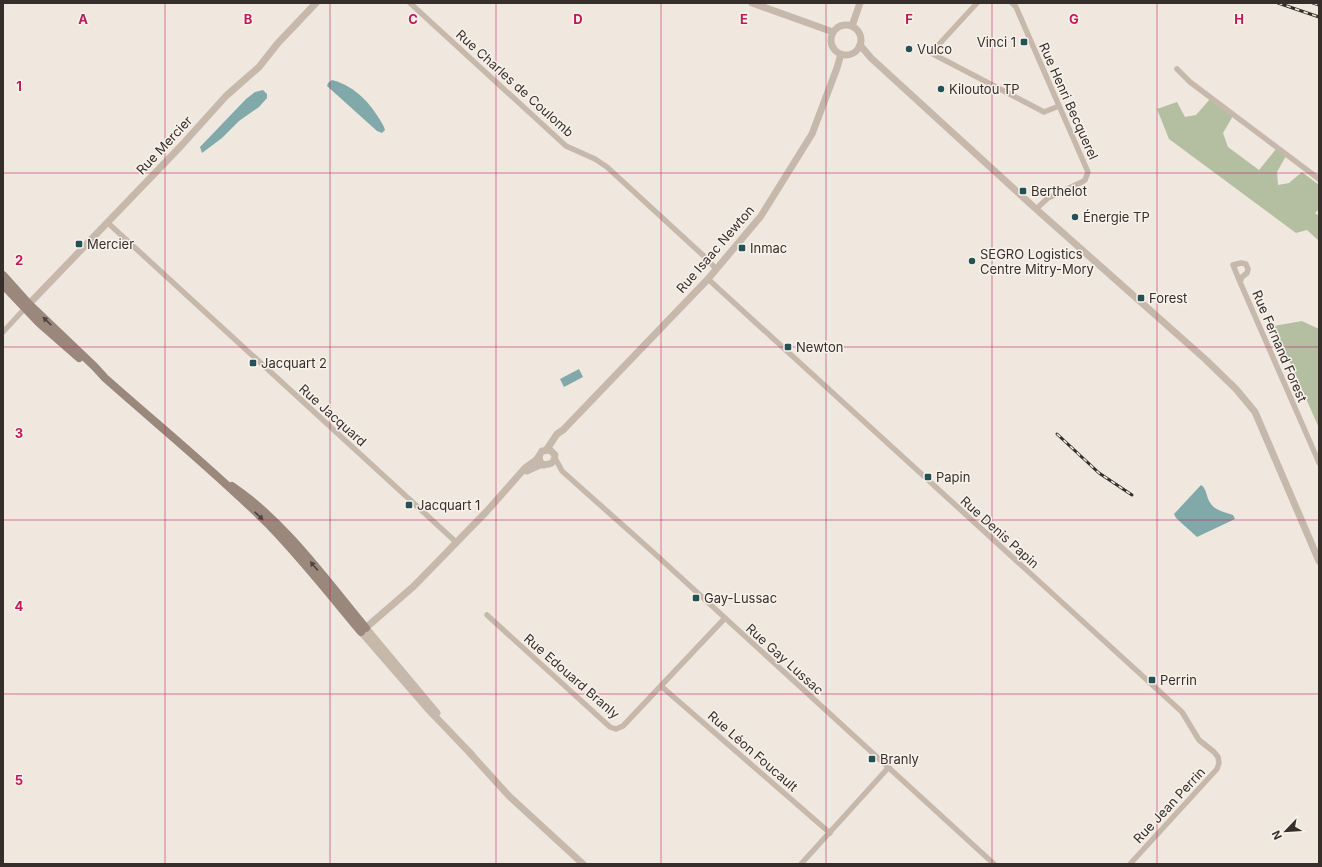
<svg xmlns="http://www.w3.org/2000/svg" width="1322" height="867" font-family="Inter,sans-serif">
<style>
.green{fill:#b4bea0}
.water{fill:#81a9aa}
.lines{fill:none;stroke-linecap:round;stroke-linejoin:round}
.minor{stroke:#c7b8ac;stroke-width:5.5}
.tertiary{stroke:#c7b8ac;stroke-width:7}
.secondary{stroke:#9b887d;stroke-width:8}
.rail-casing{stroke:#362e2a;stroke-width:3}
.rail{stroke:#f8f2eb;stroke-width:1.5;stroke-dasharray:4.5;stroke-linecap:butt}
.oneway{fill:#4f443f}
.grid{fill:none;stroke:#c2185b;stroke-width:1;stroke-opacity:0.55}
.poi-dot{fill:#245153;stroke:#f8f2eb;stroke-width:1.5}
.labels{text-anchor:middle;stroke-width:3;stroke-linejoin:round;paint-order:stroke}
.poi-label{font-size:13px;fill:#362e2a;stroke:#f8f2eb;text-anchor:start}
.street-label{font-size:13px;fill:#362e2a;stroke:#f8f2eb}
.grid-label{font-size:13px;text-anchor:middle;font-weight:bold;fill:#c2185b;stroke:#f8f2eb;stroke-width:3;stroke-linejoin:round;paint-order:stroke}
</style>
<rect width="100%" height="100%" fill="#f0e8df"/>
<g class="green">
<path d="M1210 99 1233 116 1223 133 1228 147 1259 170 1276 149 1286 156 1277 172 1278 185 1289 183 1302 172 1319 185V209L1315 213 1319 216V241L1307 230 1296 233 1169 139 1157 109 1177 102 1185 117 1196 115Z"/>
<path d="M1302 321 1319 329V428L1274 326Z"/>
</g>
<g class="water">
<path d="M332 80C356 86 373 106 384 127L385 130 382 133 377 131 327 86 328 83Z"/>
<path d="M263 90 267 94V98L259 107 239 121 222 138 202 153 200 147 246 99 255 92Z"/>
<path d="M579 369 583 377 564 387 560 379Z"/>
<path d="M1201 485C1207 488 1206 498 1211 504 1216 511 1225 512 1233 515L1235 519 1197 537 1176 518 1174 514Z"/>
</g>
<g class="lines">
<g class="minor">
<path d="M410 3 566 146 595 159 607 167 706 258 716 269"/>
<path d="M977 3 931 53 1044 112 1059 106"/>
<path d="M1012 3 1016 7 1088 172 1085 180 1082 182 1048 198 1036 209"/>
<path d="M1177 69 1190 82 1319 179"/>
<path d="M108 223 456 542"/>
<path d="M708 279 1182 712 1199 740 1214 752 1218 757 1219 763 1217 769 1130 864"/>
<path d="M1240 282 1242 277 1247 273 1248 269 1246 264 1241 263 1233 265 1240 282 1317 458 1319 463"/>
<path d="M3 332 27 306"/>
<path d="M555 458 562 471 654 553 994 864"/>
<path d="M487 615 610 727 616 729 623 726 725 618"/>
<path d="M661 686 830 833"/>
<path d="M801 864 889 767"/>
</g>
<g class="tertiary">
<path d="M752 3 833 32"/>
<circle cx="846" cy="40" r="15"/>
<path d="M852 26 860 3"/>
<path d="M860 45 871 58 1036 209 1205 359 1236 389 1255 412 1319 561"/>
<path d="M29 304 180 147 226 96 259 67 278 43 316 3"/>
<path d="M547 449 557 434 563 430 708 279 761 216 812 134 837 68 841 54"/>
<path d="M527 471C532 469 536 466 540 465 548 464 554 466 555 455L550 450 542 451 539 456 540 462 544 465"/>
<path d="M366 628 437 713"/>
<path d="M469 752 509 796 583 864"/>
<path d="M472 755 427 708 361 632 414 586 487 511 525 468 536 460 539 456"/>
</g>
<g class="secondary">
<path d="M3 275 29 304 95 367 105 378C159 426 217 473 268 524 301 558 331 596 361 632"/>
<path d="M3 285 39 323 79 358"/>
<path d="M232 486C284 521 326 580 366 628"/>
</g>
<defs>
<g id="rail">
<path d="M1278 3 1319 17"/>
<path d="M1313 3 1319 5"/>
<path d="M1057 434 1099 473 1132 495"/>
</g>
</defs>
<use href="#rail" class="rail-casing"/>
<use href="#rail" class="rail"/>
</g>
<defs><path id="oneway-solid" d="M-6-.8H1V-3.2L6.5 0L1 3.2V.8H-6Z"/></defs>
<g class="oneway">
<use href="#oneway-solid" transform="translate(47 321) rotate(-136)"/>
<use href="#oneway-solid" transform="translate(259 516) rotate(43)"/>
<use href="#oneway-solid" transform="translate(314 566) rotate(-130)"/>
</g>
<path class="grid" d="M165 3V864M330 3V864M496 3V864M661 3V864M826 3V864M992 3V864M1157 3V864M3 173H1319M3 347H1319M3 520H1319M3 694H1319"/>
<g class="poi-dot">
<rect x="1020" y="38" width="8" height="8" rx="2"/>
<circle cx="909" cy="49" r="4"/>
<circle cx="941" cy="89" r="4"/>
<rect x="1019" y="187" width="8" height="8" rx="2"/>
<circle cx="1075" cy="217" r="4"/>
<rect x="75" y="240" width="8" height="8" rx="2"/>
<rect x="738" y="244" width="8" height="8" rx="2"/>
<circle cx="972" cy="261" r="4"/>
<rect x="1137" y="294" width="8" height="8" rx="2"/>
<rect x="784" y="343" width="8" height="8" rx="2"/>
<rect x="249" y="359" width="8" height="8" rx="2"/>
<rect x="924" y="473" width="8" height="8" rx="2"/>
<rect x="405" y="501" width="8" height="8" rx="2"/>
<rect x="692" y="594" width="8" height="8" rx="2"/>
<rect x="1148" y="676" width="8" height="8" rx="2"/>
<rect x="868" y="755" width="8" height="8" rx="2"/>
</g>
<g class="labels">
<g class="poi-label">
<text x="1016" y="47" text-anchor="end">Vinci 1</text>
<text x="917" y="54">Vulco</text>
<text x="949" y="94">Kiloutou TP</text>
<text x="1031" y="196">Berthelot</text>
<text x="1083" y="222">Énergie TP</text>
<text x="87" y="249">Mercier</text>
<text x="750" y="253">Inmac</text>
<text x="980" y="259">SEGRO Logistics<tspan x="980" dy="15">Centre Mitry-Mory</tspan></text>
<text x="1149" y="303">Forest</text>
<text x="796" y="352">Newton</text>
<text x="261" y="368">Jacquart 2</text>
<text x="936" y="482">Papin</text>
<text x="417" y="510">Jacquart 1</text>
<text x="704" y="603">Gay-Lussac</text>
<text x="1160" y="685">Perrin</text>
<text x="880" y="764">Branly</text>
</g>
<g class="street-label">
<text transform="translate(515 83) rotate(42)" y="5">Rue Charles de Coulomb</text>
<text transform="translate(1069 101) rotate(66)" y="5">Rue Henri Becquerel</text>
<text transform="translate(164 145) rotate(-47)" y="5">Rue Mercier</text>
<text transform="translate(715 249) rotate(-49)" y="5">Rue Isaac Newton</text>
<text transform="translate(1280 346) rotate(67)" y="5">Rue Fernand Forest</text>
<text transform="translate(333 415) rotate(42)" y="5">Rue Jacquard</text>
<text transform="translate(1000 532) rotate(42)" y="5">Rue Denis Papin</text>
<text transform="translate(785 659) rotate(42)" y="5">Rue Gay Lussac</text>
<text transform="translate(572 676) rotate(41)" y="5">Rue Edouard Branly</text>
<text transform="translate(753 751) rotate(41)" y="5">Rue Léon Foucault</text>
<text transform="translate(1169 805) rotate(-47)" y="5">Rue Jean Perrin</text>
</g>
</g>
<g class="grid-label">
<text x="83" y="24">A</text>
<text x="248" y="24">B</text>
<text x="413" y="24">C</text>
<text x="578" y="24">D</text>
<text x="744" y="24">E</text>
<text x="909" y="24">F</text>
<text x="1074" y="24">G</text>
<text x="1239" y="24">H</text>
<text x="19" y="91">1</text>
<text x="19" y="265">2</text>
<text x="19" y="438">3</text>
<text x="19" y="611">4</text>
<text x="19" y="785">5</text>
</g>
<rect width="1322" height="867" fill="none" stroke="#362e2a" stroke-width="8"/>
<g transform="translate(1286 831) rotate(245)" stroke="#f8f2eb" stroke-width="3" paint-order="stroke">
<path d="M0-3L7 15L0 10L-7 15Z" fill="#362e2a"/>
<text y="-6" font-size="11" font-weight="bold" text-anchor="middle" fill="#362e2a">N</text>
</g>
</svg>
